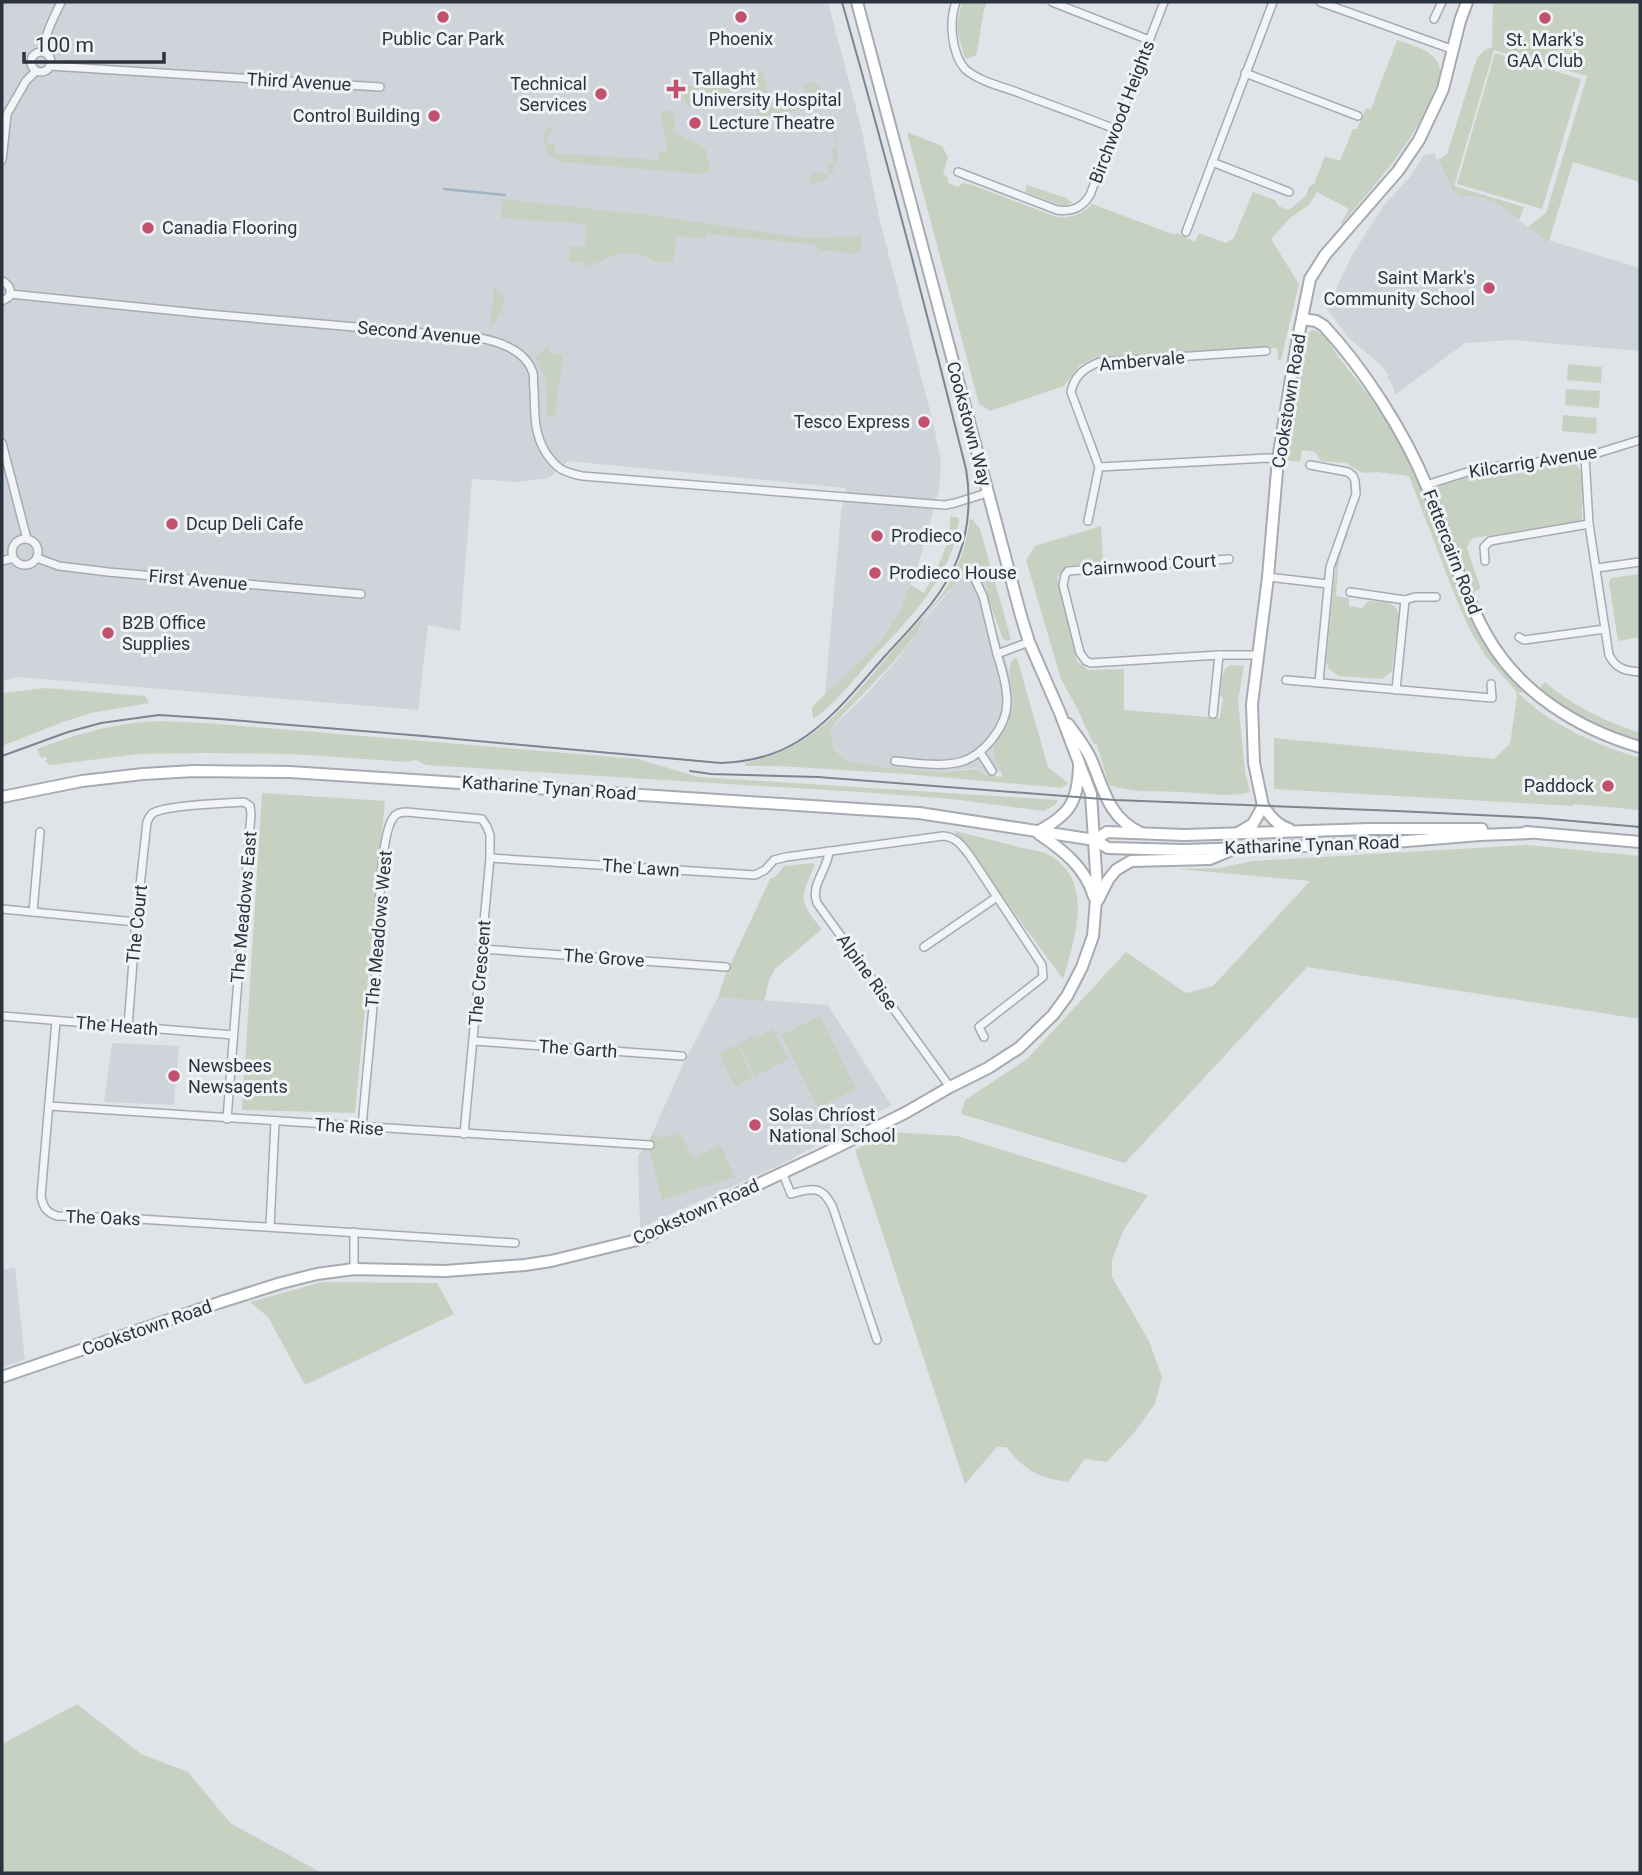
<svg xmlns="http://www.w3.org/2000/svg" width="1642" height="1875" font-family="Roboto,sans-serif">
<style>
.built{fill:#cfd3da}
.green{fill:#c7d1c2}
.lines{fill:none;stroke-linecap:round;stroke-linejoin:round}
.stream{stroke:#9fb5c5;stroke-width:2.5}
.street-casing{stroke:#a6abb2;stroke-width:10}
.secondary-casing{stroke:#a6abb2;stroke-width:14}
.street{stroke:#f3f4f7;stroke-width:7}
.secondary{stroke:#fff;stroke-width:10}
.tram{stroke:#7b8590;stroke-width:2}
.poi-dot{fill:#c1516d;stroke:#f0f3f6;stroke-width:2.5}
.labels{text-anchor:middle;stroke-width:6;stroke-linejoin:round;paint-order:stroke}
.poi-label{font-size:18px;fill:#2b333e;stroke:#f0f3f6;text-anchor:start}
.street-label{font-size:18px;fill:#2b333e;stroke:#f0f3f6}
</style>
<rect width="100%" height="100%" fill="#e0e4e8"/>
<g class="built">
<path d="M2 2H828L862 131 880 222 932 418 941 461 939 490 919 562 900 611 880 642 825 695 841 512 846 488 568 461 549 478 517 482 472 479 460 631 428 625 418 710 18 677 2 681Z"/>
<path d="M1434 153 1453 191 1461 196 1479 197 1497 203 1544 239 1640 268V351L1512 340 1465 343 1395 395 1392 384 1387 377 1389 375 1381 365 1349 338 1327 309 1351 257 1384 205 1410 177 1424 155Z"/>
<path d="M975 563 986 583V596L1009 671 1013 695V705L1011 715 998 739 994 757 1000 771 987 774 974 768 941 772 898 769 846 761 835 748 831 740 830 733 833 726 861 700 892 666 913 639 922 622Z"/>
<path d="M718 997 828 1005 891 1105 780 1165 640 1228 638 1155 647 1145 683 1065Z"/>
<path d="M112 1043 179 1046 174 1105 104 1102Z"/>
<path d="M15 1267 25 1360 2 1367V1270Z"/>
</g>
<g class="green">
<path d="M963 2H987C980 19 981 37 976 55L967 59 965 58C958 33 953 27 963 2Z"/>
<path d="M1493 2H1640V182L1573 162 1549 241 1544 239 1528 227 1546 213 1587 76 1494 50 1454 186 1524 207 1519 220 1497 203 1479 197 1461 196 1453 191 1438 160 1447 154 1477 58 1485 50 1492 47Z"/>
<path d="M1397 40C1411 45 1438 51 1440 69 1441 76 1437 84 1434 90 1415 143 1377 181 1342 224L1341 223 1349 209 1317 192 1309 205 1291 217 1271 239 1299 284 1281 360H1278L1277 348 1094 358 1080 365 1064 386 990 411 979 404 907 132 942 146 948 157 943 174 948 178V183L958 187 963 183 972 185 1057 217C1072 218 1081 215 1092 204L1175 235 1177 233 1195 242 1199 233 1226 243 1234 238 1253 192 1275 200 1278 206 1289 210 1306 196 1309 187 1314 184 1325 156 1340 161 1353 129H1357L1366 108 1371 109Z"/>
<path d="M1495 53 1581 79 1542 209 1457 184Z"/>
<path d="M763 72 771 108 800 103V100L804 99 806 108 758 119 751 88 713 96V101L707 103 702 84Z"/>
<path d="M813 82 821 88 829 106H827L826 104 811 107 812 112 810 113 803 83Z"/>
<path d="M698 84 702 104 688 107 686 106 682 88Z"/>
<path d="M830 109C836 134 850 178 812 184L810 182 811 174 823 172 825 175 829 174 828 164 834 162 832 149 836 148Z"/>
<path d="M670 110 675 115 674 132 706 149 710 171 703 174 561 162C546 159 540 140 547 128L552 126 553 133 547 134 549 144H555L554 153 659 160V153L668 151 660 112Z"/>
<path d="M1027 185 1066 198 1072 203 1066 205H1060L1025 192Z"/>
<path d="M503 199 656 216 805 238 862 236 860 254 819 250 817 245 707 234 705 239 677 236 673 263 656 262 642 255 620 253 585 268 584 263 569 261 570 246 585 247 586 224 501 218Z"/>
<path d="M494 287 505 298 503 308 492 328 490 327Z"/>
<path d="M1312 330C1327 332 1332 349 1341 360 1360 384 1379 408 1394 434 1427 490 1443 555 1468 614 1484 644 1503 669 1527 693L1517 692C1551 725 1596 745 1640 758V810L1574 804 1573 806 1274 789V738L1494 759 1510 744 1517 696 1516 691 1486 657 1470 630 1455 596 1409 476 1377 472 1365 473 1360 472 1346 463 1321 461 1315 452 1302 450 1300 462 1285 460 1302 347 1304 338Z"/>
<path d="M549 347V353L563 355 555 416 547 417 546 379 535 356Z"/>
<path d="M1568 364 1602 367 1601 383 1567 380Z"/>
<path d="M1566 389 1600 391 1599 408 1565 405Z"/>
<path d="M1563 415 1597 418 1596 434 1562 431Z"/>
<path d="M1570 462 1578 466 1582 473V521L1474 538 1470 541 1467 548 1481 589 1473 592 1437 493 1438 487C1477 464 1526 466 1570 462Z"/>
<path d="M950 516 959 518C957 534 954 549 946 564 929 601 897 631 870 661 852 681 836 704 813 719L812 707 880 642 900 611 910 585 924 593C936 569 952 544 950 516Z"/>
<path d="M970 519H972L980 529 1011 639 1007 641 1003 639 987 596 986 582 975 563 925 616 917 633 890 666 833 725 830 733 834 748 846 761 884 767 942 772 976 769 987 775 1003 777C1000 769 993 760 994 751 995 734 1012 722 1013 705 1014 689 1006 675 1012 660L1017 658 1048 767 1068 783 1066 786H1063L1062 788 906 774 780 766H745V763C767 757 790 750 809 736 844 712 871 675 899 643 917 622 940 602 953 576 962 558 967 539 970 519Z"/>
<path d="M1101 526 1103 563 1066 566 1057 578 1077 661 1088 670 1124 669V710L1220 718 1223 698 1220 696 1222 676 1225 669 1230 665 1244 666 1238 700 1245 772 1250 792C1229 798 1204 793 1182 792 1159 791 1131 793 1109 785L1097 745 1093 743 1076 706 1061 679 1026 560 1035 546Z"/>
<path d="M1347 534H1349C1337 553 1338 574 1336 596L1349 598V606L1362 608 1368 601C1381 602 1396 600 1399 616L1392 671 1382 679 1339 676 1329 669 1326 662 1337 554Z"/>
<path d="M1640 574V637L1618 641 1609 583 1611 578Z"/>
<path d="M1545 682C1574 707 1605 721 1640 733V741C1603 729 1570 713 1540 688Z"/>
<path d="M46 688 145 696 149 703 91 713 63 722 2 746V693Z"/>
<path d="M160 721 205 723 638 759 698 777 1058 800 1055 805 1044 811 951 799 874 793 426 765 416 760 407 762 292 754 205 753 139 754 50 765 45 761 47 760 46 757 41 758 37 749C77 734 117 722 160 721Z"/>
<path d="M262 793 385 801 355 1113 242 1110Z"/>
<path d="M954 831C977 836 1000 842 1023 848 1031 850 1042 851 1049 855 1095 880 1075 939 1063 979Z"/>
<path d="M1527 845 1640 856V1019L1307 967 1125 1163 961 1114 965 1100 1027 1059 1126 952 1186 993 1213 986 1310 881 1177 869 1220 868 1252 861Z"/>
<path d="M813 863 815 865C801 897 797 900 822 929L775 969 769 981 764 1001 718 997 725 976 770 879 775 877 784 866Z"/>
<path d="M820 1016 856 1089 818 1108 781 1035Z"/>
<path d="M773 1029 788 1059 755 1077 738 1044 755 1035 765 1053 758 1037Z"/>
<path d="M737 1045 753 1078 735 1087 719 1053Z"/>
<path d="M679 1132 693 1159 720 1145 735 1177 662 1200 649 1147 652 1135 665 1138Z"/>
<path d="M889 1132 957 1136 1148 1195 1123 1231 1112 1260V1277L1149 1341 1162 1377 1155 1404 1133 1434 1107 1462 1085 1459 1068 1482C1037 1477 1026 1471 1006 1447H997L965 1484 855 1150Z"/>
<path d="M322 1282 437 1283 454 1314 305 1385 268 1317 250 1302Z"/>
<path d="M77 1704 141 1754 188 1772 230 1823 322 1873H2V1744Z"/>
</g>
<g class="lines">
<path class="stream" d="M444 189 505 195"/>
<defs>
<g id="street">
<path d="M956 2C949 20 951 53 965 69 977 80 999 86 1014 91 1048 104 1082 116 1115 129"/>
<path d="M1052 2 1149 40"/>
<path d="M1320 2 1454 50"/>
<path d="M1434 19 1442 2"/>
<circle cx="41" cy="62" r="10"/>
<path d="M44 52C44 34 54 18 61 2"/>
<path d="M50 66 380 87"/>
<path d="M1245 73 1358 116"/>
<path d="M2 160 7 114 26 81 36 71"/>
<path d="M1212 162 1289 192"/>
<path d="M958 172 1057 210C1072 212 1082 208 1090 195L1164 2"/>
<path d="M1186 232 1273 2"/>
<path d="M2 281C9 284 12 290 9 297L2 301"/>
<path d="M10 294 207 314 480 338C500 342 526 350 533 373 534 378 533 384 534 389 535 413 533 432 546 453 557 469 563 472 582 476L945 505 955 503 987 493"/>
<path d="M2 443 27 539"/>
<path d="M1585 457 1589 524 1609 655C1616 669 1626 671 1640 672"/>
<path d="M1310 465 1348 472 1353 476 1355 481 1356 494 1330 567 1319 682"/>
<path d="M1099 467 1268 458 1278 459"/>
<path d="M1426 485 1480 468 1585 457 1640 440"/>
<path d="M1088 521 1099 467 1071 392C1074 376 1085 367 1100 362L1266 351"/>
<circle cx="25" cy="552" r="13"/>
<path d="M37 558 59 566 108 572 361 594"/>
<path d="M1229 559 1068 571 1065 575 1063 585 1080 653 1086 661 1091 663 1219 655H1258"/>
<path d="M2 561 13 558"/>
<path d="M1485 561 1484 547 1490 541 1589 524"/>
<path d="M1597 568 1640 562"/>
<path d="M970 569 983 596 997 654"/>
<path d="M1268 577 1328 584"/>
<path d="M1350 592 1405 600 1415 597H1436"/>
<path d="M1519 637 1524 640 1605 629"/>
<path d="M1286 680 1492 698 1491 684"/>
<path d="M1396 690 1405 600"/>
<path d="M1213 714 1219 655"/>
<path d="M980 752 992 771"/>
<path d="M895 761C916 763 939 767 960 762 983 756 1007 727 1007 702 1007 686 1002 669 997 654L1029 642"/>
<path d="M829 851C828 870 810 884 817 903L950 1087"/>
<path d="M490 858 755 875 765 870 774 860 786 857 943 836C957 837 962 846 970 856L1042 965 1043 977 979 1027 984 1037"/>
<path d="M2 909 136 922"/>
<path d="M33 912 40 832"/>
<path d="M924 947 997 897"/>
<path d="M482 949 726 967"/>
<path d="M2 1016 233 1035"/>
<path d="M56 1021 41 1196C43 1207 46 1212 57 1216L123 1218 515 1243"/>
<path d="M128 1027 136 922 147 822C149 818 150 815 153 813 165 805 228 803 244 802L250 806 251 814 227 1119"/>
<path d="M474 1041 682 1056"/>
<path d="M49 1106 650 1145"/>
<path d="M362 1127C367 1070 373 1013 377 956 379 929 379 838 393 818 396 813 400 812 406 812L482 819 487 827 490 835V858L464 1134"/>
<path d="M783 1174 791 1194C813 1187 823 1186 833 1208L877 1340"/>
<path d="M270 1227 275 1122"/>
<path d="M354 1269V1232"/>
</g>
<g id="secondary">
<path d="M1302 319 1316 321 1324 326C1364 369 1405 433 1427 487 1447 536 1460 587 1486 634 1518 692 1578 729 1640 747"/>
<path d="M1068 724C1076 735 1084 745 1090 757 1104 788 1107 817 1141 833"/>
<path d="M2 797 82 781 143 774 194 771 290 772 919 813 1095 840 1108 848 1184 850 1370 844 1480 835 1530 833"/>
<path d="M1263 806C1270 816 1277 825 1289 829"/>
<path d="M1037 832C1069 815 1078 803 1079 766"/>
<path d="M1526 832 1640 842"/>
<path d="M1238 833 1253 824 1263 806 1254 763 1252 704 1268 577 1278 459 1296 348 1310 279 1325 255 1398 171 1419 140 1443 89 1460 21 1467 2"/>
<path d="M1039 834C1063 850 1086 868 1094 897"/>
<path d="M1095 840 1107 832 1184 835 1370 829H1482"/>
<path d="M1098 900 1108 880 1116 870 1131 861 1210 859 1229 851"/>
<path d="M2 1377 221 1302 281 1283 317 1274 354 1269 445 1271 525 1265 551 1261 641 1239 827 1152 905 1113 950 1087 988 1068 1019 1048 1053 1015 1067 996 1082 967 1093 936 1097 887 1091 794 1060 713 1029 642 1021 616 857 2"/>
</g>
</defs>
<use href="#street" class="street-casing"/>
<use href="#secondary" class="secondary-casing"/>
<use href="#street" class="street"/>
<use href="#secondary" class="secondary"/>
<g class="tram">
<path d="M2 756 68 732 101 723 159 715 219 719 423 736 721 763C748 762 774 756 797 742 832 721 858 686 885 656 912 626 943 597 958 558 969 529 971 499 966 469 927 312 886 157 842 2"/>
<path d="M690 771 711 774 818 777 1115 800 1397 811 1539 818 1640 827"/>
</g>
</g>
<g class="poi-dot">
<circle cx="443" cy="17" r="7"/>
<circle cx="741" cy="17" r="7"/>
<circle cx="1545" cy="18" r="7"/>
<path d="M672.5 78.5h7v7h7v7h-7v7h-7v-7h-7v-7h7z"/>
<circle cx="601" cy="94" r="7"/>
<circle cx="434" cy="116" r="7"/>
<circle cx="695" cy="123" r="7"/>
<circle cx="148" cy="228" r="7"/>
<circle cx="1489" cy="288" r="7"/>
<circle cx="924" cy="422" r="7"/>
<circle cx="172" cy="524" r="7"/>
<circle cx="877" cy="536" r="7"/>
<circle cx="875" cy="573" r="7"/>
<circle cx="108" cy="633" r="7"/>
<circle cx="1608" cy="786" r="7"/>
<circle cx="174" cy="1076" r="7"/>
<circle cx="755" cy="1125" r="7"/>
</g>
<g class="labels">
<g class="poi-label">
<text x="443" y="45" text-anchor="middle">Public Car Park</text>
<text x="741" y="45" text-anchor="middle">Phoenix</text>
<text x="1545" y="46" text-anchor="middle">St. Mark's<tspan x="1545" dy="21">GAA Club</tspan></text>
<text x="692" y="85">Tallaght<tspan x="692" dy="21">University Hospital</tspan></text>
<text x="587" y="90" text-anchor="end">Technical<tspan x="587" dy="21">Services</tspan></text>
<text x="420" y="122" text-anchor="end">Control Building</text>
<text x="709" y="129">Lecture Theatre</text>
<text x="162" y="234">Canadia Flooring</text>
<text x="1475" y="284" text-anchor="end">Saint Mark's<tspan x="1475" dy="21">Community School</tspan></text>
<text x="910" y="428" text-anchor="end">Tesco Express</text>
<text x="186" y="530">Dcup Deli Cafe</text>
<text x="891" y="542">Prodieco</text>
<text x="889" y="579">Prodieco House</text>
<text x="122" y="629">B2B Office<tspan x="122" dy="21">Supplies</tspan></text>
<text x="1594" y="792" text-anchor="end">Paddock</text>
<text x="188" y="1072">Newsbees<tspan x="188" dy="21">Newsagents</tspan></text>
<text x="769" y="1121">Solas Chríost<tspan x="769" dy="21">National School</tspan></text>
</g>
<g class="street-label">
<text transform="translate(299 82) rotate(3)" y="6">Third Avenue</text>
<text transform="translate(1122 112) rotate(-69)" y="6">Birchwood Heights</text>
<text transform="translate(419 333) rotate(5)" y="6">Second Avenue</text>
<text transform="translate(1142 361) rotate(-5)" y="6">Ambervale</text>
<text transform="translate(1289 401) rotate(-81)" y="6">Cookstown Road</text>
<text transform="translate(969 424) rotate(75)" y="6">Cookstown Way</text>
<text transform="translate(1533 462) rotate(-9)" y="6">Kilcarrig Avenue</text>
<text transform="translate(1452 552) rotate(69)" y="6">Fettercairn Road</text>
<text transform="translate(1149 565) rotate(-4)" y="6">Cairnwood Court</text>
<text transform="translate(198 580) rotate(5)" y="6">First Avenue</text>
<text transform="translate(549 788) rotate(4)" y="6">Katharine Tynan Road</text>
<text transform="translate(1312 845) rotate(-2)" y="6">Katharine Tynan Road</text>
<text transform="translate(641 868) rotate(4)" y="6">The Lawn</text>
<text transform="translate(244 907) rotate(-85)" y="6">The Meadows East</text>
<text transform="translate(137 924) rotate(-84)" y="6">The Court</text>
<text transform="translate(379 929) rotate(-85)" y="6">The Meadows West</text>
<text transform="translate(604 958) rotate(4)" y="6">The Grove</text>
<text transform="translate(867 972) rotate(54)" y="6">Alpine Rise</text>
<text transform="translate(480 973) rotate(-85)" y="6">The Crescent</text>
<text transform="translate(117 1026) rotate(5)" y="6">The Heath</text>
<text transform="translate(578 1049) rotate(4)" y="6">The Garth</text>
<text transform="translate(349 1127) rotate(4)" y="6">The Rise</text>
<text transform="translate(696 1212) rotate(-24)" y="6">Cookstown Road</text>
<text transform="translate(103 1218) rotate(2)" y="6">The Oaks</text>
<text transform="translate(147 1328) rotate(-19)" y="6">Cookstown Road</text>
</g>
</g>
<rect width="1642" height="1875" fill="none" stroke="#2b333e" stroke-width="7"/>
<path d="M24 52v10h140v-10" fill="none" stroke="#2b333e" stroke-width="3.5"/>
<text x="35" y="52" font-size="21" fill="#2b333e" stroke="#f0f3f6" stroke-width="5" paint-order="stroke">100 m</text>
</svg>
